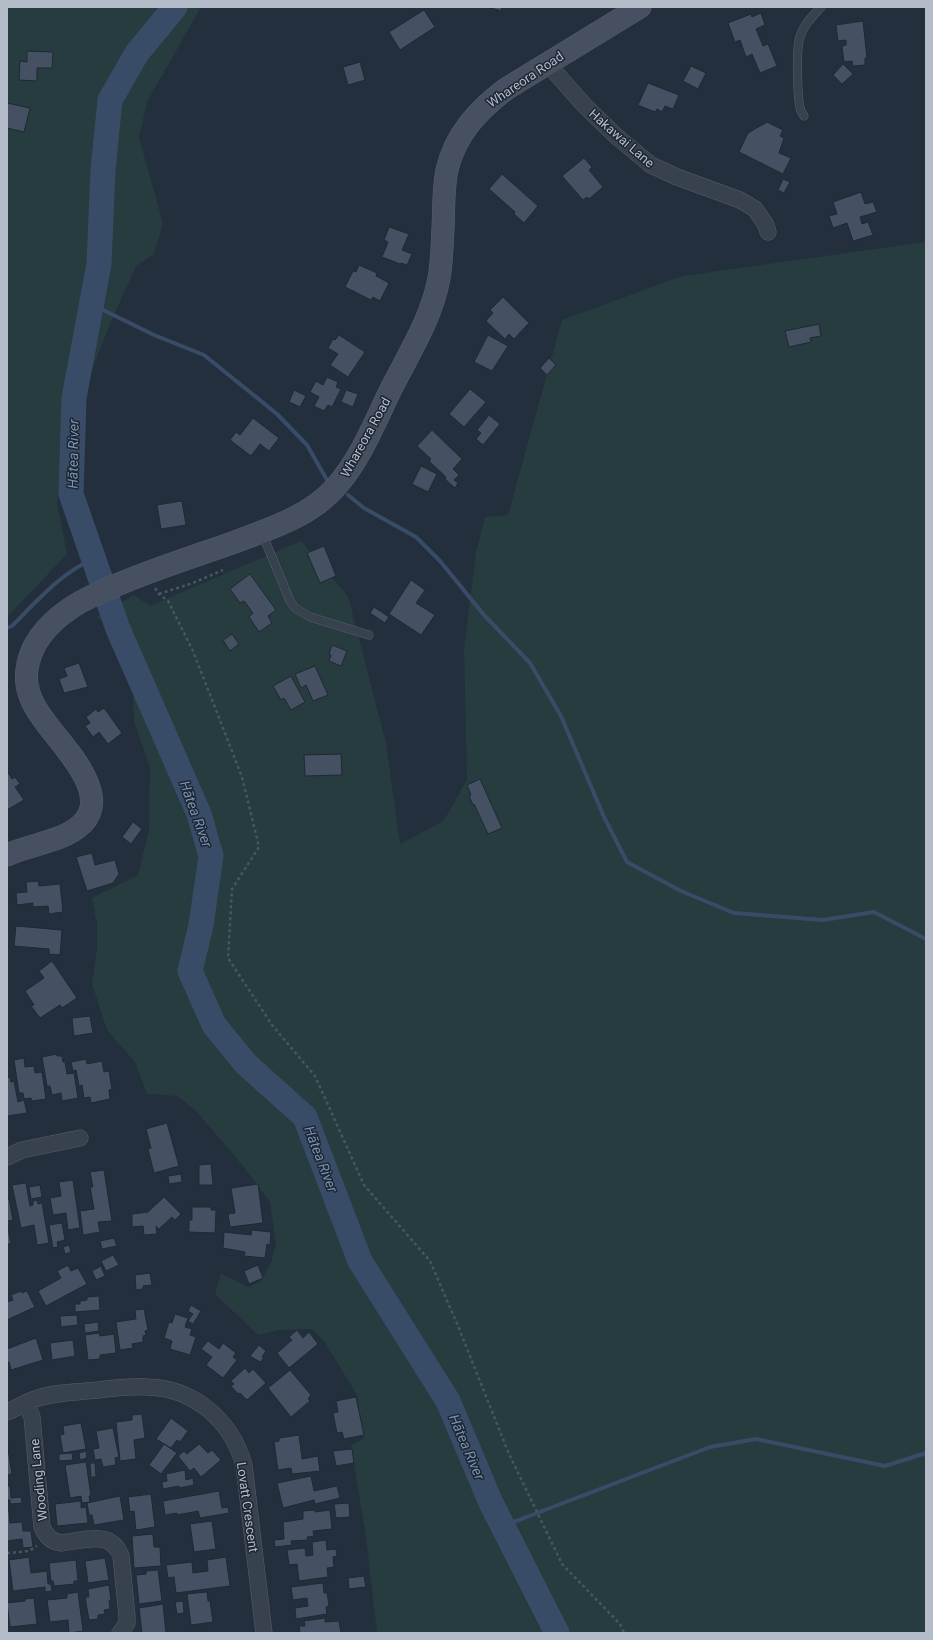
<svg xmlns="http://www.w3.org/2000/svg" width="933" height="1640" font-family="Roboto,sans-serif">
<style>
.green{fill:#263c3f}
.lines{fill:none;stroke-linecap:round;stroke-linejoin:round}
.stream{stroke:#394c67;stroke-width:4}
.river{stroke:#394c67;stroke-width:25}
.building{fill:#455162;stroke:#1f2835}
.lane-casing{stroke:#565f6c;stroke-width:9}
.street-casing{stroke:#565f6c;stroke-width:17}
.secondary-casing{stroke:#565f6c;stroke-width:23}
.path{stroke:#44595c;stroke-width:2.5;stroke-dasharray:3 3;stroke-linecap:butt}
.lane{stroke:#38414e;stroke-width:8}
.street{stroke:#38414e;stroke-width:16}
.secondary{stroke:#465061;stroke-width:22}
.labels{text-anchor:middle;stroke-width:3;stroke-linejoin:round;paint-order:stroke}
.street-label{font-size:13px;fill:#b4bcc9;stroke:#1d2633}
.water-label{font-size:14px;font-style:italic;fill:#7c92b1;stroke:#1d2633}
</style>
<rect width="100%" height="100%" fill="#242f3e"/>
<g class="green">
<path d="M7 7H201L147 102 139 138 163 223 154 254 136 266 110 324 67 433 57 503 67 554 7 617Z"/>
<path d="M926 242V1633H377L366 1537 351 1446 364 1438 357 1395 324 1341 312 1329 278 1330 258 1335 215 1294 221 1273 248 1287 260 1282 271 1263 276 1244 270 1202 243 1166 196 1111 177 1096 147 1094 135 1062 107 1030 92 984 97 949V924L92 898 138 875 149 830 150 768 134 721 133 691 105 623 96 617 134 595 150 606 301 541 348 596 386 743 400 844 442 822 449 812 467 779 464 649 476 552 485 517 508 515 562 320 682 276Z"/>
</g>
<g class="lines">
<g class="stream">
<path d="M91 304 154 335 204 355 277 414 307 445 327 480"/>
<path d="M348 495 364 508 416 537 440 561 484 615 530 663 561 716 604 817 627 862 681 891 734 913 823 920 874 912 926 939"/>
<path d="M7 628 12 626C37 601 61 573 93 559"/>
<path d="M503 1526 710 1447 756 1439 885 1466 926 1453"/>
</g>
<path class="river" d="M175 7 137 53 110 100 103 170 99 264 74 398 71 494 118 629 199 814 211 856 201 925 190 971 214 1025 246 1064 305 1117 360 1261 448 1401 491 1503 557 1633"/>
</g>
<g class="building">
<path d="M488 7H502L501 11Z"/>
<path d="M424 10 435 27 400 50 389 32Z"/>
<path d="M761 13 765 25 756 29 763 46 768 44 777 66 760 73 752 54 746 57 740 40 735 42 728 23 751 14 752 17Z"/>
<path d="M863 21 867 58H865V65L853 66 852 61 844 62 842 46 846 45V40L838 41 836 25Z"/>
<path d="M27 51 53 52 52 68H37V81L19 80 20 61 27 62Z"/>
<path d="M360 62 365 80 348 85 343 67Z"/>
<path d="M843 64 853 74 842 84 833 75Z"/>
<path d="M691 66 706 73 698 89 683 81Z"/>
<path d="M648 83 679 95 673 109 665 106 662 112 657 109 655 112 638 105Z"/>
<path d="M7 103 30 108 24 132 7 128Z"/>
<path d="M767 122 783 130 780 136 784 138 779 153 791 158 783 174 739 152 748 133Z"/>
<path d="M584 158 592 167 589 170 603 187 589 199 587 197 583 200 562 176Z"/>
<path d="M502 174 538 206 524 223 514 214 515 212 489 189Z"/>
<path d="M783 179 790 182 784 193 778 190Z"/>
<path d="M861 192 865 204 873 202 877 212 860 217 862 224 868 222 873 235 853 241 847 223 833 228 829 216 837 214 833 202Z"/>
<path d="M389 227 409 234 402 250 412 254 407 265 401 263 400 264 382 257 388 242 384 240Z"/>
<path d="M359 265 377 273 376 276 389 283 380 301 373 297 371 300 345 287 353 271 356 272Z"/>
<path d="M503 297 529 323 514 339 509 334 505 339 486 321 493 313 490 310Z"/>
<path d="M819 324 821 336 810 338 811 342 789 347 785 331Z"/>
<path d="M339 335 365 352 348 377 330 365 338 354 328 348 333 339 335 340Z"/>
<path d="M488 335 508 346 492 371 474 362Z"/>
<path d="M549 358 556 365 547 375 540 368Z"/>
<path d="M327 377 338 382 336 387 341 389 332 407 328 405 324 411 314 406 319 397 310 392 316 381 323 385Z"/>
<path d="M470 389 486 402 464 427 449 414Z"/>
<path d="M294 390 306 396 300 407 289 402Z"/>
<path d="M346 390 358 394 353 407 341 402Z"/>
<path d="M489 415 500 424 483 445 476 439 481 433 477 430Z"/>
<path d="M253 418 279 438 269 451 260 444 251 456 230 440 236 432 240 435Z"/>
<path d="M432 430 462 459 453 469 459 475 454 480 458 483 455 488 445 479 446 477 429 461 431 459 417 446Z"/>
<path d="M421 466 437 474 428 492 412 484Z"/>
<path d="M182 501 186 525 161 529 157 505Z"/>
<path d="M324 546 336 576 320 583 307 553Z"/>
<path d="M250 574 276 610 268 616 272 623 259 632 249 617 253 613 244 601 240 603 230 589Z"/>
<path d="M411 580 425 590 416 603 435 615 421 635 389 614Z"/>
<path d="M374 607 389 617 385 623 370 613Z"/>
<path d="M232 634 239 644 230 651 223 640Z"/>
<path d="M332 645 347 651 341 666 329 661 331 655 329 654Z"/>
<path d="M79 663 88 687 64 693 59 679 67 676 64 668Z"/>
<path d="M315 666 328 695 313 701 306 685 301 688 295 674Z"/>
<path d="M291 676 305 702 291 710 284 698 281 700 273 686Z"/>
<path d="M104 708 122 733 108 744 99 732 93 737 85 726 90 723 86 717 96 709 98 712Z"/>
<path d="M341 754 342 775 305 776 304 755Z"/>
<path d="M7 771 12 779 15 777 20 784 15 787 24 800 7 810Z"/>
<path d="M480 779 502 828 488 834 474 804 473 805 469 796 471 795 467 785Z"/>
<path d="M133 822 142 829 131 844 122 837Z"/>
<path d="M92 853 95 865 115 860 119 874 113 883 87 891 76 857Z"/>
<path d="M38 881 39 886 60 884 63 912 49 914 48 906 33 907V903L17 905 16 893 27 892 26 882Z"/>
<path d="M16 926 62 930 60 955 49 954V949L14 946Z"/>
<path d="M52 961 77 998 62 1008 60 1005 40 1018 31 1006 34 1005 25 991 44 978 39 971Z"/>
<path d="M90 1016 93 1033 74 1036 72 1018Z"/>
<path d="M57 1054V1056H62L63 1062H65L67 1074 74 1073 78 1098 62 1101 61 1093 52 1095 50 1086H47L42 1057Z"/>
<path d="M24 1058 25 1067 34 1066 35 1073 42 1072 46 1099 32 1101 31 1098 24 1099 23 1093H19L14 1060Z"/>
<path d="M86 1059 87 1064 102 1061 104 1072 109 1071 112 1089 109 1090 110 1099 91 1103 90 1097 84 1098 82 1085 79 1086 76 1070 73 1071 71 1062Z"/>
<path d="M10 1077 11 1082 14 1081 18 1102 24 1100 27 1113 7 1116V1078Z"/>
<path d="M167 1123 179 1166 154 1173 148 1149 151 1148 146 1129Z"/>
<path d="M211 1164 213 1185H199V1165Z"/>
<path d="M104 1170 112 1221 98 1222 100 1232 83 1235 80 1211 94 1209 90 1187H93L90 1172Z"/>
<path d="M181 1174 182 1182 169 1184 168 1176Z"/>
<path d="M73 1180 80 1228 68 1230 66 1213 53 1215 50 1198 61 1196 59 1182Z"/>
<path d="M26 1183 30 1206 33 1205V1201L37 1200 38 1204 42 1203 49 1243 37 1245 34 1225 21 1228 12 1185Z"/>
<path d="M258 1184 263 1223 230 1227 228 1214 235 1213 231 1188Z"/>
<path d="M40 1185 42 1197 31 1199 29 1187Z"/>
<path d="M164 1197 181 1214 175 1220 172 1217 159 1229 156 1226 157 1234 144 1235 143 1226 132 1227V1214L148 1212Z"/>
<path d="M9 1199 13 1220 7 1221V1200Z"/>
<path d="M192 1207H211V1210H216L215 1233 189 1232V1220H192Z"/>
<path d="M62 1223 65 1240 57 1242 58 1247 53 1248 49 1225Z"/>
<path d="M7 1224 11 1244H7Z"/>
<path d="M252 1230 271 1232 270 1245 267 1244 265 1258 244 1256 245 1252 223 1248 224 1232 251 1235Z"/>
<path d="M114 1238 117 1246 102 1249 100 1241Z"/>
<path d="M69 1245 71 1252 65 1254 63 1247Z"/>
<path d="M113 1255 119 1265 106 1271 101 1261Z"/>
<path d="M68 1265 71 1271 78 1268 87 1284 46 1306 38 1291 61 1278 57 1271Z"/>
<path d="M258 1265 263 1278 249 1284 244 1271Z"/>
<path d="M101 1266 105 1276 96 1280 92 1271Z"/>
<path d="M150 1273 152 1285 143 1286V1289L136 1290 135 1275Z"/>
<path d="M21 1291 22 1293 27 1291 35 1307 7 1320V1302L13 1300 11 1295Z"/>
<path d="M99 1296 100 1310 75 1312V1304H80V1301L87 1300V1297Z"/>
<path d="M191 1305 201 1311 193 1324 188 1321 193 1314 188 1311Z"/>
<path d="M144 1309 148 1330 145 1331 146 1335 143 1336V1342L132 1344 133 1348 120 1350 116 1322 136 1319 135 1310Z"/>
<path d="M175 1314 188 1318 185 1327 192 1329 190 1335 196 1337 190 1355 170 1349 172 1341 164 1338 169 1322 172 1323Z"/>
<path d="M77 1315 78 1325 61 1327 60 1316Z"/>
<path d="M98 1322 99 1331 85 1333 84 1324Z"/>
<path d="M297 1330 303 1338 309 1332 318 1344 289 1368 277 1353 292 1340 289 1337Z"/>
<path d="M99 1333 100 1336 114 1334 116 1353 100 1355V1359L88 1360 85 1335Z"/>
<path d="M36 1338 43 1360 11 1370 9 1362 7 1363V1349Z"/>
<path d="M73 1340 75 1356 52 1360 50 1343Z"/>
<path d="M208 1341 219 1349 223 1343 236 1353 233 1357 237 1360 223 1378 206 1365 212 1357 201 1349Z"/>
<path d="M259 1345 266 1351 262 1357 264 1358 260 1362 250 1356Z"/>
<path d="M245 1368 249 1373 253 1369 266 1383 247 1400 240 1393 238 1394 231 1386 234 1384 231 1381Z"/>
<path d="M290 1370 311 1395 308 1399 310 1401 291 1417 268 1388Z"/>
<path d="M356 1397 364 1435 344 1439 342 1432 337 1433 333 1413 338 1412 336 1401Z"/>
<path d="M142 1414 145 1438 134 1440 136 1459 120 1461 116 1422 132 1420V1415Z"/>
<path d="M171 1418 188 1431 180 1442 177 1440 171 1448 156 1439Z"/>
<path d="M81 1423 86 1449 63 1453 60 1435 64 1434 63 1426Z"/>
<path d="M113 1428 119 1457 115 1458 116 1465 103 1467 101 1459 95 1460 93 1449 99 1448 96 1431Z"/>
<path d="M299 1435 302 1459 318 1456 320 1471 292 1474 291 1468 278 1470 274 1442 279 1441V1438Z"/>
<path d="M7 1443 12 1474 7 1475Z"/>
<path d="M164 1444 177 1453 161 1474 149 1465Z"/>
<path d="M199 1444 208 1453 212 1450 221 1460 201 1477 194 1468 190 1471 178 1456 184 1451 187 1454Z"/>
<path d="M352 1449 354 1463 336 1466 333 1451Z"/>
<path d="M86 1451 87 1458 80 1460 79 1453Z"/>
<path d="M72 1453 73 1460 59 1461V1454Z"/>
<path d="M86 1462 91 1496H89L90 1502 82 1503 81 1496 70 1498 65 1465Z"/>
<path d="M90 1463H95L96 1477H91Z"/>
<path d="M185 1470 186 1480 193 1478 194 1485 179 1488V1486L163 1489 162 1482 167 1481 166 1474Z"/>
<path d="M311 1476 314 1491 337 1486 340 1498 315 1504 314 1500 283 1508 277 1483Z"/>
<path d="M7 1486H10L11 1498 21 1497 22 1503 10 1504V1500H7Z"/>
<path d="M219 1491 222 1508 228 1507 229 1513 200 1518 198 1511 177 1515V1513L165 1515 163 1501Z"/>
<path d="M151 1494 155 1527 136 1530 134 1511 130 1512 128 1497Z"/>
<path d="M120 1496 124 1520 94 1525 92 1515H89L87 1503Z"/>
<path d="M81 1501V1508L86 1507 88 1523 57 1526 55 1504Z"/>
<path d="M349 1503 350 1517 336 1518 334 1504Z"/>
<path d="M315 1510V1512L330 1510 332 1529 313 1531 314 1536 307 1537 308 1540 291 1541 292 1545 275 1547 274 1540 284 1539 283 1522 303 1519V1511Z"/>
<path d="M7 1511H9L10 1523 22 1522 23 1531H31L33 1547 23 1548 22 1539 7 1541Z"/>
<path d="M212 1521 216 1549 194 1552 190 1524Z"/>
<path d="M153 1534 154 1547H160L161 1566 134 1568 132 1536Z"/>
<path d="M326 1540 327 1550 336 1549 337 1556 333 1557 334 1567 327 1568 328 1577 299 1581 297 1564 289 1565 287 1550 305 1548 306 1556 313 1555 312 1542Z"/>
<path d="M29 1557 31 1573 47 1571 48 1584H51L52 1591 45 1592V1587L13 1591 9 1560Z"/>
<path d="M226 1557 230 1586 176 1593 174 1577 168 1578 166 1565 192 1562 193 1573 208 1571 207 1560Z"/>
<path d="M105 1558 109 1580 88 1583 85 1561Z"/>
<path d="M76 1560 78 1581H74V1584L54 1586 53 1581H51L49 1563Z"/>
<path d="M158 1570 162 1601 139 1604 136 1575 146 1574V1571Z"/>
<path d="M364 1576 366 1587 349 1589 348 1578Z"/>
<path d="M323 1583 324 1593H327L329 1606 326 1607 327 1614 296 1619 295 1608 308 1606 307 1598 293 1600 291 1587Z"/>
<path d="M109 1585 111 1600 109 1601 110 1609 104 1610 105 1614 98 1615V1619L89 1620 85 1597H89L88 1589Z"/>
<path d="M78 1592 83 1631 69 1633 68 1620 50 1622 47 1600 67 1598V1594Z"/>
<path d="M207 1592 208 1601H210L213 1622 191 1625 187 1594Z"/>
<path d="M34 1598 37 1624 10 1627 7 1603 25 1601V1599Z"/>
<path d="M183 1601 184 1613 177 1614 175 1602Z"/>
<path d="M163 1604 166 1633H142L139 1608Z"/>
<path d="M325 1618V1622L339 1621 341 1633H300L299 1626H305L304 1621Z"/>
</g>
<g class="lines">
<defs>
<g id="lane">
<path d="M804 116C803 114 802 113 801 111 797 101 796 47 800 37 803 25 813 16 821 7"/>
<path d="M262 533 290 601 295 608 310 617 369 635"/>
</g>
<g id="street">
<path d="M547 63 584 105 616 136 651 165 677 177 740 200 755 209 766 225 768 232"/>
<path d="M7 1157 22 1150 80 1138"/>
<path d="M26 1403 32 1417 42 1527C46 1536 50 1541 61 1543 83 1541 111 1529 121 1556L127 1616V1623L120 1633"/>
<path d="M7 1412C16 1408 25 1403 35 1399 55 1392 77 1392 98 1390 114 1388 130 1386 147 1387 194 1388 231 1420 244 1465L264 1633"/>
</g>
<path id="secondary" d="M7 855C28 845 59 842 77 828 117 799 64 748 46 723 37 711 29 699 27 684 25 671 29 655 36 643 51 618 77 602 103 591 146 571 190 558 235 542 269 529 308 517 334 489 359 462 374 424 390 391 408 355 432 318 439 278 442 262 442 245 443 229 444 210 443 189 447 170 455 135 478 110 506 89L640 7"/>
</defs>
<use href="#lane" class="lane-casing"/>
<use href="#street" class="street-casing"/>
<use href="#secondary" class="secondary-casing"/>
<g class="path">
<path d="M155 588 159 594 168 601 193 651 242 777 259 847 232 889 228 958 272 1025 315 1076 364 1185 430 1261 458 1326 509 1454 562 1564 620 1624 624 1633"/>
<path d="M159 594 193 583 223 570"/>
<path d="M7 1553 29 1551 37 1546"/>
</g>
<use href="#lane" class="lane"/>
<use href="#street" class="street"/>
<use href="#secondary" class="secondary"/>
</g>
<g class="labels">
<g class="street-label">
<text transform="translate(525 79) rotate(-34)" y="5">Whareora Road</text>
<text transform="translate(622 138) rotate(41)" y="5">Hakawai Lane</text>
<text transform="translate(365 437) rotate(-61)" y="5">Whareora Road</text>
<text transform="translate(38 1480) rotate(-96)" y="5">Wooding Lane</text>
<text transform="translate(248 1507) rotate(82)" y="5">Lovatt Crescent</text>
</g>
<g class="water-label">
<text transform="translate(73 454) rotate(-89)" y="5">Hātea River</text>
<text transform="translate(196 814) rotate(70)" y="5">Hātea River</text>
<text transform="translate(321 1159) rotate(69)" y="5">Hātea River</text>
<text transform="translate(467 1447) rotate(67)" y="5">Hātea River</text>
</g>
</g>
<rect width="933" height="1640" fill="none" stroke="#b4bcc9" stroke-width="16"/>
</svg>
